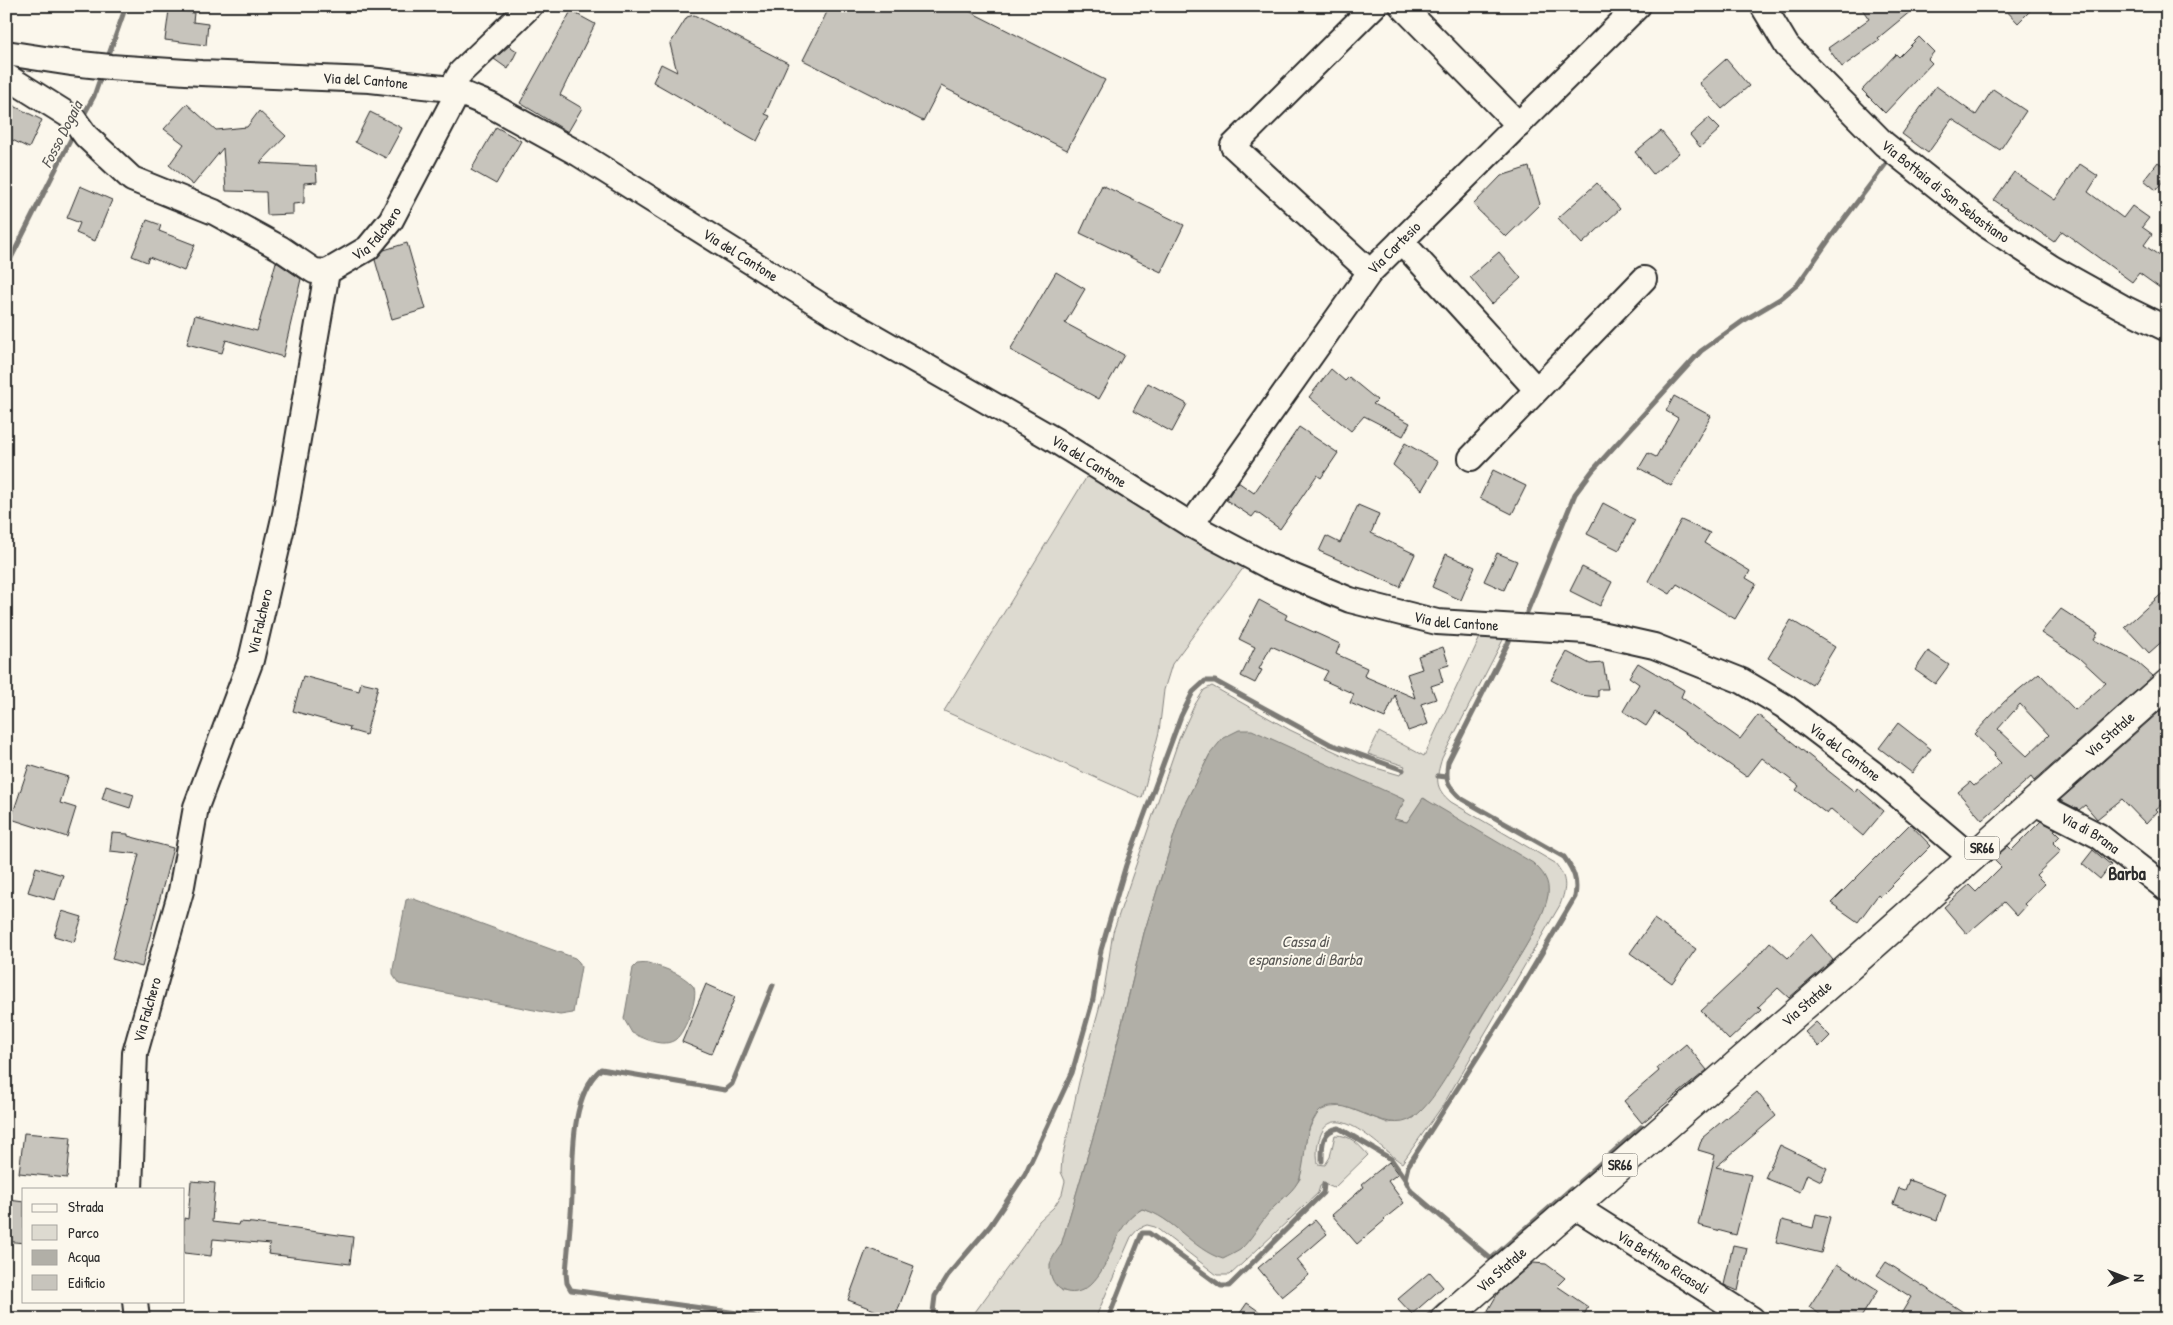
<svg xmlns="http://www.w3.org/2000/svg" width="2173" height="1325" font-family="'Patrick Hand',sans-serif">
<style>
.green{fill:#dddad0;stroke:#84827e;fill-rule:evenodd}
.water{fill:#b1afa7;stroke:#7b7a75}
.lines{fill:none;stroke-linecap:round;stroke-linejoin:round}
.stream{stroke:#7b7a75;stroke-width:5}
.building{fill:#c7c4bc;stroke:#2b2b2b;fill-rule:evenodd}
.minor-casing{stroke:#2b2b2b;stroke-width:28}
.major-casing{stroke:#2b2b2b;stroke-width:31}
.minor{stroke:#fbf7ec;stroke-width:24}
.major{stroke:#fbf7ec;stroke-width:28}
.labels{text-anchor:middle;stroke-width:4;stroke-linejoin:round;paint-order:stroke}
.shield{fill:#fbf7ec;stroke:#696865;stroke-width:1}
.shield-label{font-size:14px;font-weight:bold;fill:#2b2b2b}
.street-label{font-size:15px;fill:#2b2b2b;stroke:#fbf7ec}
.water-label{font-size:16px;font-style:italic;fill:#5a5956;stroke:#fbf7ec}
.quarter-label{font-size:18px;font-weight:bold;fill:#2b2b2b;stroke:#fbf7ec}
</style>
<rect width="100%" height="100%" fill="#fbf7ec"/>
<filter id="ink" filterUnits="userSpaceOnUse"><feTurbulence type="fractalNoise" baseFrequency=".02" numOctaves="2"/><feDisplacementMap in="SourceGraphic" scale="10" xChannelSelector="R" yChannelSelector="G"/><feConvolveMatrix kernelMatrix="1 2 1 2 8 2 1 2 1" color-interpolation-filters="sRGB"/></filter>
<g filter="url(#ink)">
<g class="green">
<path d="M1091 476 1247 563 1172 664 1164 690 1159 732 1142 798 944 711 1086 478Z"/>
<path d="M1483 631 1505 636 1442 758C1436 778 1434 788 1451 802L1555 863C1567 878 1567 887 1560 905L1443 1105 1402 1163C1386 1154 1341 1102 1323 1130 1317 1141 1316 1151 1318 1164L1325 1165 1330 1157 1335 1135C1351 1135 1358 1144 1368 1155L1334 1188 1324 1184 1320 1186 1318 1193 1230 1275H1217L1155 1227 1147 1225 1139 1228 1131 1237 1095 1319H970L1026 1242 1039 1221 1054 1207 1062 1194 1065 1181 1061 1172 1062 1159 1079 1082 1104 990 1113 932 1179 739 1194 706 1204 690 1212 686 1290 730 1359 763 1400 775 1405 766 1368 754 1379 732 1424 756ZM1210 754 1405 800 1394 819 1407 822 1424 798 1548 894C1539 931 1514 964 1494 996 1469 1037 1446 1082 1414 1118L1388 1123 1344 1106 1330 1107 1319 1111 1310 1127 1304 1147 1300 1179 1289 1193 1273 1208 1177 1228 1156 1213 1142 1209C1134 1214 1127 1219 1122 1227 1106 1252 1101 1296 1062 1291L1050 1264 1061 1246 1101 1110 1144 933 1182 810Z"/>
</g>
<g class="water">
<path d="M1239 730H1252L1405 800 1394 819 1407 822 1423 798 1533 863C1543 872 1550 881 1548 895 1543 927 1499 987 1481 1017 1465 1043 1437 1101 1414 1117 1385 1139 1340 1087 1318 1113 1302 1132 1307 1156 1300 1177 1295 1191 1282 1198 1273 1208 1261 1221 1253 1238 1240 1250 1235 1253 1229 1256 1223 1259 1192 1250 1174 1217 1142 1209 1112 1226 1114 1263 1090 1285 1072 1301 1049 1290 1050 1266 1050 1260 1057 1251 1061 1245L1101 1110 1144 933 1182 809 1210 754 1223 738Z"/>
<path d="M411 898 575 958 579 962 581 967 573 1013 560 1015 399 984 393 975V969L406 900Z"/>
<path d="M648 963C663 968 682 973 693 986 700 995 685 1032 676 1039 674 1041 669 1043 665 1043 655 1044 641 1037 632 1033L624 1019 633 968 637 964Z"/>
</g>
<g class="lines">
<g class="stream">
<path d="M107 60 126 6"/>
<path d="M81 120 94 96 102 73"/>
<path d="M6 268 75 131"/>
<path d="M1527 612 1575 494 1593 470 1701 351 1743 321 1780 299 1798 284 1833 234 1888 161"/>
<path d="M1509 641 1448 762C1445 782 1447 785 1462 799L1564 857C1574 871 1578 880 1575 897L1514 1000 1408 1166 1405 1179 1411 1191 1491 1259 1571 1189"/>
<path d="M1438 776 1446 777"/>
<path d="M1322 1161C1322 1146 1321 1131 1339 1128L1391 1159 1405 1179"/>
<path d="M1579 1182 1641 1127"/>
<path d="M762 1319 752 1315 571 1290 567 1283 566 1273C568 1247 571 1222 572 1196 573 1158 570 1095 601 1069L725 1090 732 1084 773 985"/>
<path d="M935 1319 933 1312 935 1296 948 1275 990 1226 1025 1174 1072 1073 1093 999 1101 950 1126 865 1181 716 1193 692 1205 681H1215L1330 744 1403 770"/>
<path d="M1108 1319 1142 1233H1149L1221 1286H1229L1323 1193 1324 1184"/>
<path d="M1425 1319 1440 1305"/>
</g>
</g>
<g class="building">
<path d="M830 6H959L1105 80 1067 150 941 86 923 121 803 60Z"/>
<path d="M1860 6H1917L1878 38 1880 40 1842 67 1828 48 1869 19Z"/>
<path d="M2002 6H2035L2018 23Z"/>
<path d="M169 10 194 13 193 22 208 24 206 45 165 40Z"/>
<path d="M571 11 595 24 560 95 582 108 568 132 520 103Z"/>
<path d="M694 15 788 63 765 114 770 116 757 141 653 82 661 64 677 72 670 44 687 17Z"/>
<path d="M1919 37 1934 52 1928 59 1932 63 1885 113 1862 90 1896 54 1899 57Z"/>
<path d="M509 46 517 51 508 69 494 59Z"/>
<path d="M1726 59 1749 86 1722 109 1699 83Z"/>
<path d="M1936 86 1976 115 1993 89 2026 111 2000 150 1952 119 1928 153 1902 134Z"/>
<path d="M6 102 42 120 29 148 6 137Z"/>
<path d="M187 104 216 130 247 127 259 111 286 136 260 163 316 166 317 182 304 183V203L293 204V214L267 215 266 192 226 191 223 148 193 185 169 165 184 144 164 129Z"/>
<path d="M370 112 402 128 386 158 355 142Z"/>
<path d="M1709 118 1720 129 1700 147 1690 135Z"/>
<path d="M496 127 521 141 496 184 471 170Z"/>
<path d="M1661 131 1679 153 1653 174 1635 152Z"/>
<path d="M2158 162 2167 169V176L2156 190 2144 180Z"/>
<path d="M2080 164 2098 176 2088 192 2123 218 2132 206 2149 218 2142 227 2152 234 2144 245 2167 261V293L2139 273 2132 282 2062 231 2054 242 1994 200 2014 172 2055 200Z"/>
<path d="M1529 167 1540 204 1506 237 1473 205 1501 176Z"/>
<path d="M1597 183 1620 209 1582 244 1558 218Z"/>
<path d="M1102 185 1184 225 1161 272 1080 233Z"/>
<path d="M80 186 112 200 95 241 76 233 80 223 67 218Z"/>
<path d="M147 220 161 225 159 231 195 245 184 271 149 257 147 262 132 256Z"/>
<path d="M407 243 426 309 392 319 375 260 384 250Z"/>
<path d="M1499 252 1521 278 1492 304 1470 277Z"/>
<path d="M276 262 301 279 283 357 226 340 222 353 187 344 195 315 257 331Z"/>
<path d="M1056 272 1085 289 1065 323 1124 355 1099 399 1010 350Z"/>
<path d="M1331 369 1345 381 1349 377 1377 400 1373 404 1410 423 1403 436 1364 416 1351 431 1309 397Z"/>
<path d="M1148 383 1187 404 1172 432 1133 411Z"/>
<path d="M1674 396 1711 416 1671 486 1639 468 1648 453 1656 457 1678 418 1666 411Z"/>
<path d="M1299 427 1338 453 1321 478 1317 475 1280 529 1256 512 1252 517 1226 500 1238 482 1254 493Z"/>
<path d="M1405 443 1438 462 1422 490 1393 465Z"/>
<path d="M1493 470 1526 486 1512 514 1480 498Z"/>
<path d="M1603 503 1635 520 1619 550 1587 534Z"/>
<path d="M1358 505 1379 514 1371 533 1415 554 1400 587 1319 551 1326 536 1340 543Z"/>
<path d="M1681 520 1710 533 1704 543 1750 571 1746 578 1756 584 1735 619 1677 584 1670 594 1648 581Z"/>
<path d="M1497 553 1517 561 1504 590 1484 581Z"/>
<path d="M1446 554 1475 567 1461 600 1432 587Z"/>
<path d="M1582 567 1612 582 1600 606 1570 591Z"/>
<path d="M2167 589V637L2149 653 2125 627Z"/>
<path d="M1259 600 1287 615 1285 619 1340 644 1336 654 1367 668 1364 676 1415 698 1407 674 1422 669 1418 656 1443 647 1449 665 1439 668 1443 682 1431 686 1436 699 1421 704 1428 724 1408 731 1395 695 1385 718 1350 703 1354 694 1323 680 1328 671 1271 646 1259 669 1262 670 1255 683 1241 676 1255 647 1239 639Z"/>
<path d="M2061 609 2098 633 2094 640 2137 662 2153 676 2034 781 2031 777 1982 820 1958 792 1970 782 1974 786 2001 763 1994 756 1995 754 1974 734 2004 702 2039 673 2075 710 2106 683 2079 658 2041 633ZM2020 704 2049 735 2027 756 1998 729Z"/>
<path d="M1791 620 1835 647 1812 685 1768 658Z"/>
<path d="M1928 651 1949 665 1935 684 1915 670Z"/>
<path d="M1567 652 1590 664 1603 663 1608 689H1598V697L1580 695 1551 680Z"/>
<path d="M1638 663 1684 690 1681 697 1740 739 1758 715 1855 792 1857 788 1884 811 1863 836 1831 809 1827 814 1796 790 1799 786 1762 758 1747 777 1655 712 1646 726 1623 711 1639 684 1629 677Z"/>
<path d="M303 676 359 691 361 682 378 686 366 735 349 730 350 727 293 711Z"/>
<path d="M2167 705V800L2156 809 2158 811 2146 824 2122 799 2097 819 2085 805 2079 810 2060 800Z"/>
<path d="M1898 723 1931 749 1912 773 1879 748Z"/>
<path d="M29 765 68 777 60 803 76 808 67 837 11 819Z"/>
<path d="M106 786 134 795 130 808 102 799Z"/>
<path d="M2041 821 2056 829 2054 830 2060 836 2053 843 2061 851 2036 875 2045 884 2024 904 2026 906 2017 916 2004 902 1967 934 1944 907 1969 885 1976 892 2001 867 1993 859 2008 846 2012 850Z"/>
<path d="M1910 824 1931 846 1880 897 1878 895 1858 922 1831 903Z"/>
<path d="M112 833 128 834V836L173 848 142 967 112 959 139 854 110 851Z"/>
<path d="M2093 850 2111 865 2100 879 2082 864Z"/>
<path d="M36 867 63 875 55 900 28 892Z"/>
<path d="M62 911 82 917 74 942 54 936Z"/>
<path d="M1654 919 1696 949 1672 983 1630 953Z"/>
<path d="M1811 934 1833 960 1789 998 1778 988 1758 1007 1761 1010 1729 1040 1701 1011 1745 970 1770 942 1788 958Z"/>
<path d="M706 984 735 997 711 1054 682 1042Z"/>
<path d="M1816 1022 1830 1036 1819 1047 1805 1032Z"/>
<path d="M1686 1044 1707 1070 1642 1123 1624 1101 1659 1071 1657 1068Z"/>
<path d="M1757 1092 1776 1116 1716 1167 1751 1175 1736 1235 1698 1225 1715 1155 1698 1150 1702 1138Z"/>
<path d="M24 1133 71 1137 67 1178 19 1173Z"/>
<path d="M1780 1145 1827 1168 1821 1181 1807 1174 1800 1192 1765 1178Z"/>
<path d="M1389 1162 1398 1174 1388 1181 1404 1203 1384 1219 1385 1220 1357 1244 1332 1215 1364 1187 1362 1184Z"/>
<path d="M1909 1180 1946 1194 1937 1220 1893 1204 1899 1188 1905 1190Z"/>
<path d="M191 1181 215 1183 212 1222 238 1225 239 1222 253 1223 353 1237 350 1264 268 1254 270 1244 213 1239 211 1256 184 1253V1218L188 1219Z"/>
<path d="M9 1200 24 1202V1243L6 1241V1210Z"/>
<path d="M1816 1214 1830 1217 1821 1253 1776 1242 1782 1220 1813 1228Z"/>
<path d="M1315 1220 1327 1234 1297 1260 1309 1275 1282 1297 1258 1268Z"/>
<path d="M1733 1245 1747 1248 1738 1291 1724 1285Z"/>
<path d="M867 1248 914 1266 895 1318 848 1300Z"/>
<path d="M1886 1262 1974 1319H1898L1911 1297 1877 1275Z"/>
<path d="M1533 1263 1546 1264 1565 1278 1557 1286 1588 1307 1582 1319H1483L1498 1293Z"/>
<path d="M1837 1264 1878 1290 1860 1319H1827L1809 1307Z"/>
<path d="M1430 1272 1443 1287 1412 1314 1398 1299Z"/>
<path d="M1247 1303 1270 1319H1236Z"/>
</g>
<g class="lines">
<defs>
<g id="minor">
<path d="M1402 6 1519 125"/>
<path id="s1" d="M1763 6 1787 46 1884 144 1986 225 2052 268 2122 307 2167 329"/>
<path id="s2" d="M6 53 71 63 110 67 201 73 370 80 451 89 490 105 579 154 831 312 1053 439 1191 525 1268 566 1350 600 1437 622 1587 631 1654 646 1742 681 1784 706 1871 772 1971 857"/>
<path d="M6 76 73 118 86 136 132 179 214 212 280 248 314 271 327 272"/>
<path d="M1401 241 1536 389"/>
<path d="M1370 272 1233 146 1374 6"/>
<path d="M1471 458 1644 279"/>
<path id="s3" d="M1191 525 1370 272 1638 6"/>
<path id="s4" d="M2033 802 2099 836 2167 889"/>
<path id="s5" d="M130 1189 135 1053 181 891 196 807 251 660 285 514 327 272 368 248 391 220 453 102 451 89 461 72 530 6"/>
<path id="s6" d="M1577 1202 1582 1211 1752 1319"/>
<path d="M135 1301 137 1319"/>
</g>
<g id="major">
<path id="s7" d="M1445 1319 1858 959 2167 684"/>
</g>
</defs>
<use href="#minor" class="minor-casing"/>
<use href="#major" class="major-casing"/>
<use href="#minor" class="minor"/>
<use href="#major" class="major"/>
</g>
</g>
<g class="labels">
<g class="shield">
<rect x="1964.5" y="836.5" width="35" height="23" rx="4"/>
<rect x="1602.5" y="1153.5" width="35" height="23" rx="4"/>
</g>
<g class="shield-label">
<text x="1982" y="853">SR66</text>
<text x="1620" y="1170">SR66</text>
</g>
<g class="street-label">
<text dy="5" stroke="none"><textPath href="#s2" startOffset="361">Via del Cantone</textPath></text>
<text dy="5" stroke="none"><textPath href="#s1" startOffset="262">Via Bottaia di San Sebastiano</textPath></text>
<text dy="5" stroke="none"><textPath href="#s5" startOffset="1006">Via Falchero</textPath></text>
<text dy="5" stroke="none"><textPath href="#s3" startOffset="344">Via Cartesio</textPath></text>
<text dy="5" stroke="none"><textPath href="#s2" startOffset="781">Via del Cantone</textPath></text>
<text dy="5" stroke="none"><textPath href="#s2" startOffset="1186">Via del Cantone</textPath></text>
<text dy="5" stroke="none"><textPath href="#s2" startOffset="1591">Via del Cantone</textPath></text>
<text dy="5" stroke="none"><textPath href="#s5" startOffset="586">Via Falchero</textPath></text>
<text dy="5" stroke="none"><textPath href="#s7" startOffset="885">Via Statale</textPath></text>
<text dy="5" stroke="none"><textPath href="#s2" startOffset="2011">Via del Cantone</textPath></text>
<text dy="5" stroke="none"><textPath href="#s4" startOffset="65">Via di Brana</textPath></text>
<text dy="5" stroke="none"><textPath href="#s7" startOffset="480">Via Statale</textPath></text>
<text dy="5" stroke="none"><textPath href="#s5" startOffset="181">Via Falchero</textPath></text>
<text dy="5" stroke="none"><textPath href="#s6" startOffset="106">Via Bettino Ricasoli</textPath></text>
<text dy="5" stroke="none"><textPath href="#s7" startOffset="75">Via Statale</textPath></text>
</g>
<g class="water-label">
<text transform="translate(61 134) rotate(-63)" y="6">Fosso Dogaia</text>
<text x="1305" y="947">Cassa di<tspan x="1305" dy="18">espansione di Barba</tspan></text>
</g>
<g class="quarter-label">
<text x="2127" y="880">Barba</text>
</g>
</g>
<rect width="2173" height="1325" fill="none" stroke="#fbf7ec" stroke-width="25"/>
<rect x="12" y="12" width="2148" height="1300" fill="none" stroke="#2b2b2b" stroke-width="2" filter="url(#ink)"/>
<rect x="22" y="1188" width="162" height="115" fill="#fbf7ec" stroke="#a8a59f"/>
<rect x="32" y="1204" width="25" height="8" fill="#fbf7ec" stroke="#a8a59f"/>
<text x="68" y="1212" font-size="15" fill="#2b2b2b">Strada</text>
<rect x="32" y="1225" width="25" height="15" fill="#dddad0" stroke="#a8a59f"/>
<text x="68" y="1238" font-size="15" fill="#2b2b2b">Parco</text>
<rect x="32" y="1250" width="25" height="15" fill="#b1afa7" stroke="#a8a59f"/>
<text x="68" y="1262" font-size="15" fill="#2b2b2b">Acqua</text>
<rect x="32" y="1275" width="25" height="15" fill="#c7c4bc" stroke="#a8a59f"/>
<text x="68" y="1288" font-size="15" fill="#2b2b2b">Edificio</text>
<g transform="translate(2126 1278) rotate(90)" stroke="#fbf7ec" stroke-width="4" paint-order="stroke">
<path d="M0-4L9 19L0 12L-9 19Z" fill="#2b2b2b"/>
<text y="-8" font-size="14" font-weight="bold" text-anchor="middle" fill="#2b2b2b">N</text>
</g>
</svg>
